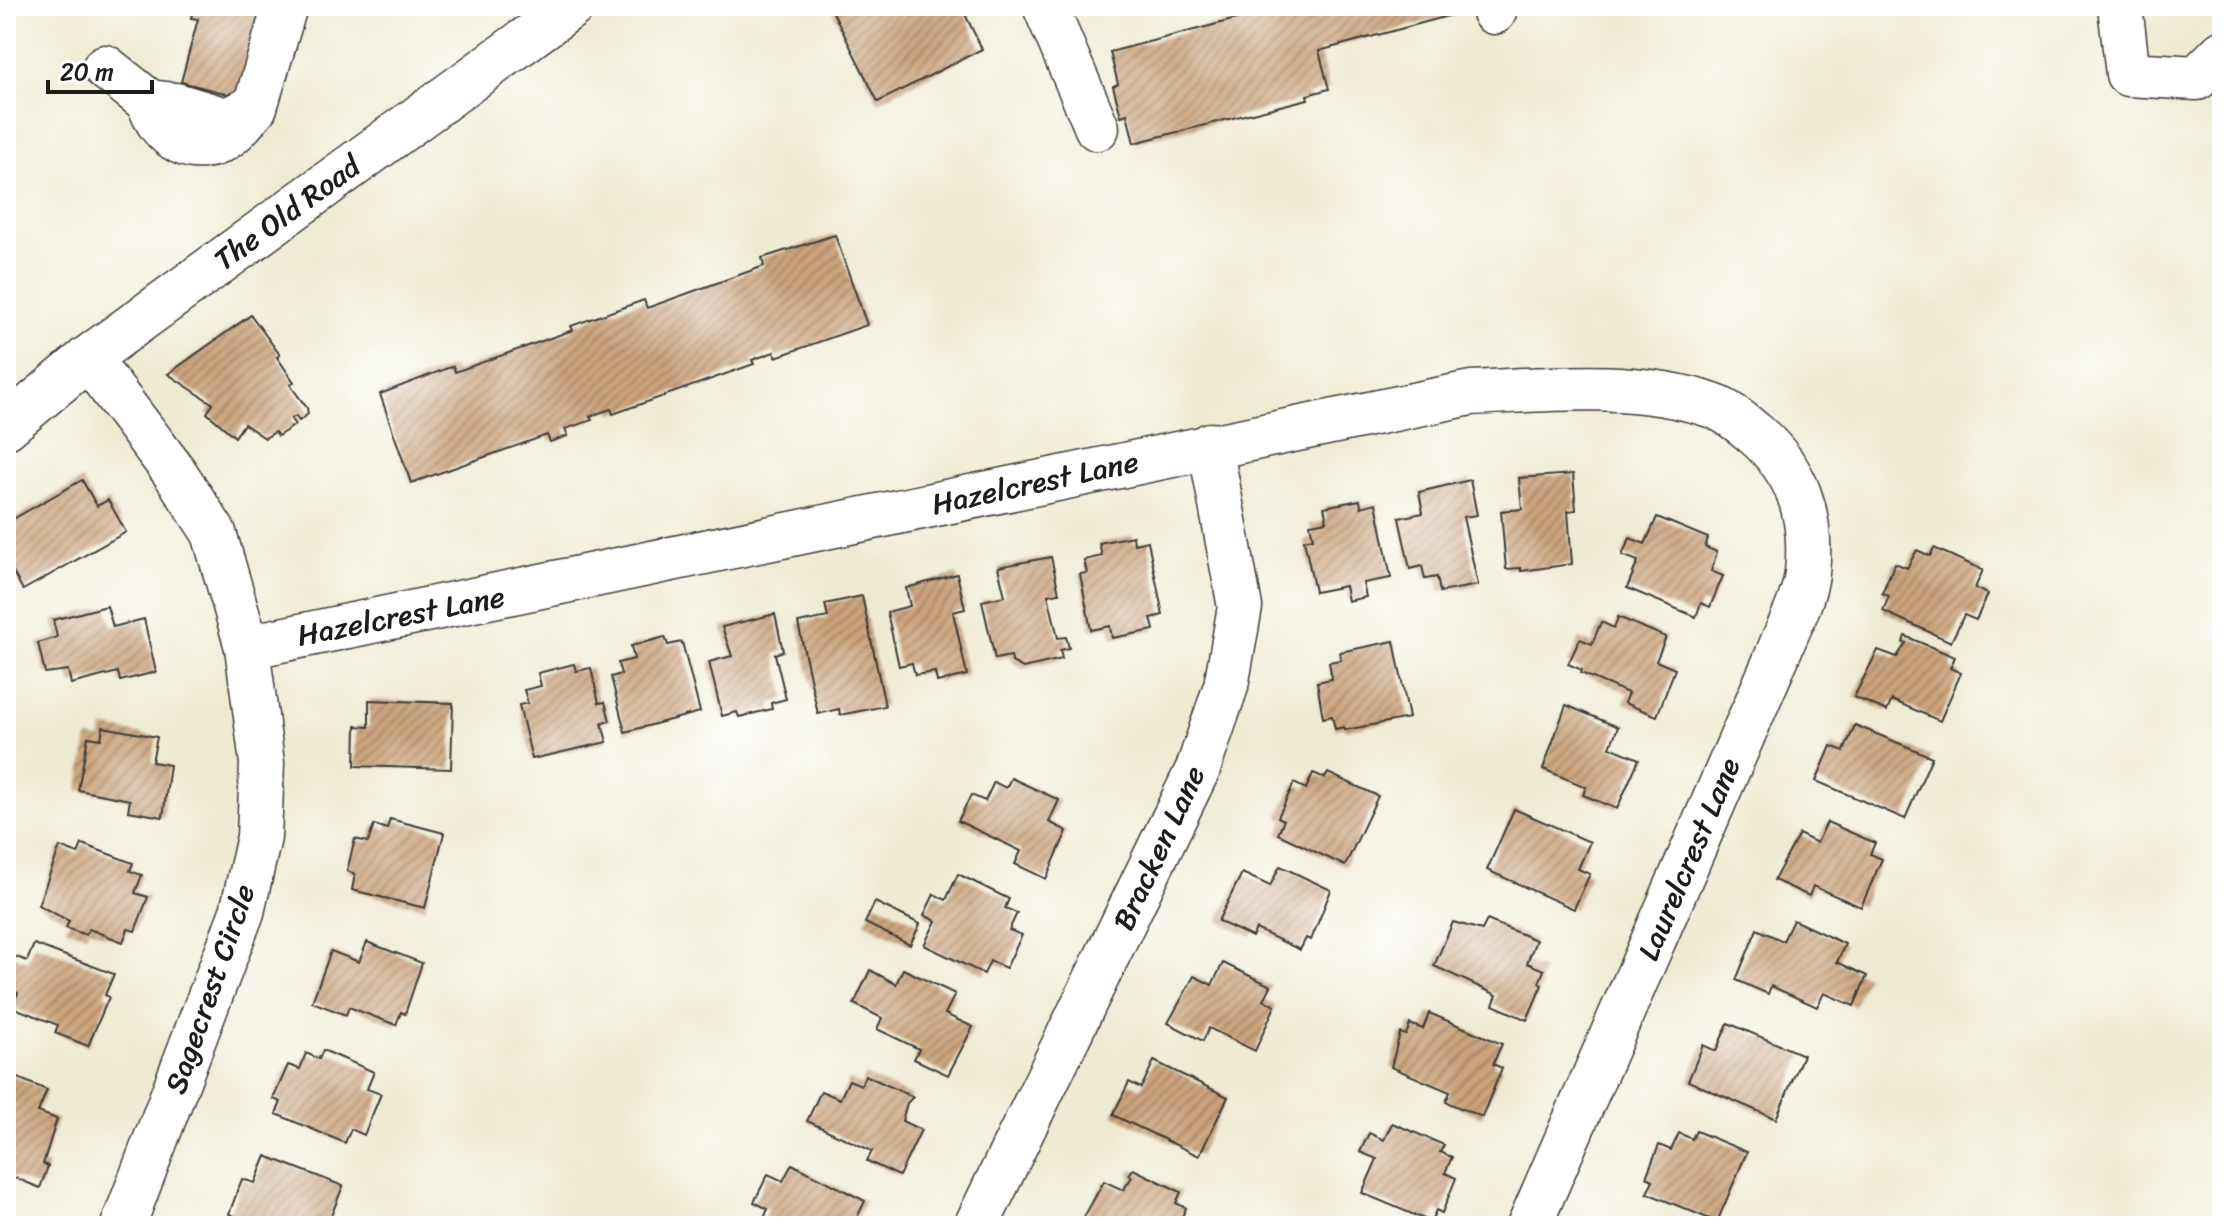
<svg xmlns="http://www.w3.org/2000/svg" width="2228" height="1232" font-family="Sriracha,sans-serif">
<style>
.building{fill:url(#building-hatch)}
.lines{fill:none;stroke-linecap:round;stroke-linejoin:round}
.minor-casing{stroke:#3c3b37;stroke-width:47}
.major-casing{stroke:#3c3b37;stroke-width:47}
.minor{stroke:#fff;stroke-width:44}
.major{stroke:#fff;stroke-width:44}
.labels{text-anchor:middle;stroke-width:7;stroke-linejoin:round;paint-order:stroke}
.street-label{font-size:30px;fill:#1c1c1c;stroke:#fff}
</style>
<defs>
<pattern id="building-hatch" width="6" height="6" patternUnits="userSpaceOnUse" patternTransform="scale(2)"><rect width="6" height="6" fill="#cba47e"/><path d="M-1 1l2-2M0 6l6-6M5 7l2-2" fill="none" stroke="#a48566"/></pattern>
</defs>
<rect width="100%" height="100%" fill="#fff"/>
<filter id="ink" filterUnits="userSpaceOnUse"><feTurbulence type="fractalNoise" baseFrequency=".0125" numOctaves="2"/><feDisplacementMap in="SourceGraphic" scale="16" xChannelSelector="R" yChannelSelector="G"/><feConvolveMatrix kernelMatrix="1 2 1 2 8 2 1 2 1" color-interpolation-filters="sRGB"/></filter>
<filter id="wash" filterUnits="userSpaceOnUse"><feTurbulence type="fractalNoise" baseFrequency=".006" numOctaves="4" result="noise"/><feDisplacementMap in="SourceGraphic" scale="32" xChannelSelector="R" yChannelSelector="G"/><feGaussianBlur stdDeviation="1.8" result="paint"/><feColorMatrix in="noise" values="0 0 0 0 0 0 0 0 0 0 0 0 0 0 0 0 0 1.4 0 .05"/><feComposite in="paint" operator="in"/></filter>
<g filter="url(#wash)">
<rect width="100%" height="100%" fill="#efebd3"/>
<g id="blocks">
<g class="building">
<path d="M194 6H273L239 97 181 82 198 19 191 18Z"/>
<path d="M830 6H961L982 49 878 102Z"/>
<path d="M1261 6H1469L1470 10 1319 51 1329 89 1307 95 1308 99 1134 143 1127 114 1121 116 1113 86 1118 84 1110 52 1263 12Z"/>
<path d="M835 235 867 325 776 357 774 352 752 360 754 364 613 414 611 409 590 416 592 420 565 429 568 436 550 442 547 435 411 483 380 394 453 366 455 372 573 330 571 326 644 300 647 308 764 266 762 258Z"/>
<path d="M251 315 280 355 277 357 294 382 290 385 307 408 308 414 299 421 296 416 291 419 295 425 278 436 275 432 265 438 244 424 235 437 207 413 213 404 168 374Z"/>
<path d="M1573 474 1576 510 1568 511 1572 564 1521 571V568L1506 569 1501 511 1522 509 1519 478Z"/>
<path d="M82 480 97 506 108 500 126 532 23 590 6 560V523Z"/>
<path d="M1470 480 1477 515 1463 517 1478 585 1440 592 1437 577 1425 579 1422 566 1410 569 1399 518 1423 513 1419 492Z"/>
<path d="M1360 500 1361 507 1376 503 1391 578 1363 583 1366 597 1348 601 1345 586 1315 592 1304 540 1313 538 1310 524 1327 521 1324 507Z"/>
<path d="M1657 517 1708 538 1705 547 1717 552 1711 571 1723 576 1710 607 1701 603 1696 617 1627 588 1638 561 1622 555 1630 538 1645 544Z"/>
<path d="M1133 536 1134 544 1148 541 1163 615 1151 618 1154 630 1112 638 1110 626 1091 630 1080 574 1087 573 1084 560 1102 556 1099 543Z"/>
<path d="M1934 548 1983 570 1975 588 1988 594 1976 620 1964 615 1951 642 1883 611 1889 596 1882 593 1895 563 1907 568 1917 550 1930 556Z"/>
<path d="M1051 557 1059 593 1048 595 1058 638 1066 637 1069 648 1060 650 1062 659 1023 668 1012 662 1011 656 995 659 982 601 1005 596 998 567Z"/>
<path d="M957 574 965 609 953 612 967 675 937 682 935 672 915 675 912 663 899 666 887 612 910 606 906 588Z"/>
<path d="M862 596 885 706 840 715 839 709 818 714 798 623 828 617 825 604Z"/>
<path d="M107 606 113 627 144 619 156 672 120 681 118 672 71 684 68 670 45 673 38 643 57 637 53 620Z"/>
<path d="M775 614 783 651 775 654 786 699 771 703 772 709 739 717 737 712 722 716 709 662 732 656 722 627Z"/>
<path d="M1618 617 1666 637 1656 661 1675 669 1657 716 1624 703 1628 693 1581 673 1582 670 1568 664 1580 639 1592 644 1601 622 1614 628Z"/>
<path d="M1905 636 1955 657 1950 668 1961 673 1940 721 1892 700 1887 711 1854 697 1878 650 1897 657 1906 643 1903 642Z"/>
<path d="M665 637 668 645 682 642 700 712 625 732 611 677 621 674 618 663 634 659 631 646Z"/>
<path d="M1394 641 1409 718 1345 730 1344 727 1335 729 1332 716 1323 718 1317 682 1332 679 1329 662 1341 660 1340 652Z"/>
<path d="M574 664 576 671 591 668 599 703 605 702 610 721 602 723 607 742 532 759 519 705 528 703 524 690 541 686 538 673Z"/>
<path d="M369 700 453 703 451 769 355 766 356 726 369 727Z"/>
<path d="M1566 705 1618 727 1610 747 1639 759 1617 809 1583 795 1586 787 1543 769Z"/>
<path d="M1855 725 1932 757 1905 819 1816 781 1831 746 1844 751Z"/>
<path d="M103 727 157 737 152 762 170 765 163 817 128 811 130 800 78 790 88 737 101 739Z"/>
<path d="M1313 773 1325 778 1328 773 1378 796 1345 866 1278 834 1284 820 1278 817 1294 783 1306 789Z"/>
<path d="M1011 778 1059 800 1049 822 1067 831 1046 879 1015 864 1021 851 958 821 971 795 985 801 994 782 1006 788Z"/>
<path d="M1514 809 1590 842 1578 869 1590 874 1574 909 1487 870Z"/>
<path d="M390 819 444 833 425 908 352 890 355 874 347 871 355 839 368 842 374 825 387 829Z"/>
<path d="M1827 822 1875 843 1870 854 1882 859 1861 907 1813 886 1809 896 1774 880 1799 834 1817 843Z"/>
<path d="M82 844 133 863 130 871 142 875 135 893 148 897 135 931 128 929 123 942 89 929 86 935 66 928 69 921 38 905 60 847 78 854Z"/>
<path d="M1280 866 1331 890 1311 940 1306 938 1300 950 1256 929 1252 937 1218 921 1242 873 1270 886Z"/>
<path d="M958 874 1009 899 1005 908 1017 913 1009 930 1022 935 1006 968 990 961 984 974 924 945 936 921 924 915 934 894 946 900Z"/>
<path d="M875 902 920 924 910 945 865 923Z"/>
<path d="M1487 920 1536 940 1527 963 1544 970 1539 983 1542 985 1527 1020 1493 1005 1497 995 1434 966 1453 922 1482 930Z"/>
<path d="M1793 920 1845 944 1837 962 1867 976 1854 1006 1824 993 1817 1007 1771 986 1768 994 1736 980 1757 929 1783 941Z"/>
<path d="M367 942 422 963 405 1014 401 1012 396 1025 349 1007 346 1015 312 1002 331 951 359 962Z"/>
<path d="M34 944 114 974 105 995 109 997 88 1046 55 1033 58 1025 12 1007 18 993 6 985V953L27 961Z"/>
<path d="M1223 963 1271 986 1264 1000 1275 1006 1255 1051 1209 1028 1203 1041 1168 1023 1194 976 1212 985Z"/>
<path d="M903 969 955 994 945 1014 973 1027 948 1075 914 1059 919 1049 877 1029 882 1018 854 1004 870 970 896 984Z"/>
<path d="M1429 1013 1502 1044 1493 1064 1502 1068 1482 1117 1446 1102 1450 1092 1391 1067 1400 1033 1406 1035 1410 1024 1423 1029Z"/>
<path d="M1728 1023 1803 1055 1776 1119 1688 1081 1703 1045 1716 1051Z"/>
<path d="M323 1050 374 1072 367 1089 381 1094 364 1135 351 1129 345 1143 276 1114 281 1102 273 1099 288 1065 300 1069 306 1053 319 1059Z"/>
<path d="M1154 1061 1228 1097 1199 1156 1113 1115 1129 1082 1141 1088Z"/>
<path d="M6 1073 47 1090 38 1112 57 1119 43 1164 48 1166 40 1188 6 1174V1157L11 1145 6 1143Z"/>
<path d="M865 1075 913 1097 907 1103 902 1121 921 1130 899 1176 867 1161 872 1151 807 1121 821 1091 840 1099 849 1080 861 1085Z"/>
<path d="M1392 1123 1444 1145 1440 1152 1452 1157 1445 1173 1456 1178 1442 1213 1436 1210 1431 1222 1362 1193 1377 1159 1360 1152 1369 1133 1384 1140Z"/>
<path d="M1696 1131 1747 1152 1717 1222 1647 1193 1653 1180 1646 1177 1659 1145 1671 1150 1679 1133 1692 1139Z"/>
<path d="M266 1156 343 1186 327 1226H260L229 1214 242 1179 255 1183Z"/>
<path d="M792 1164 865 1201 853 1226 761 1225 768 1209 754 1202 768 1174 783 1181Z"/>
<path d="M1133 1169 1181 1192 1176 1203 1186 1208 1178 1226H1079L1104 1181 1123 1190 1132 1177 1129 1175Z"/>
</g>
</g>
</g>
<g filter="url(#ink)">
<use href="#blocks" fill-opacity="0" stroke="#3c3b37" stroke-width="2"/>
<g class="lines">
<defs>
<g id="minor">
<path d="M1045 6 1097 128"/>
<path d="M1492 6 1494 12"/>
<path d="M2120 6 2128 74 2197 78 2222 53"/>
<path d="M105 67 149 102 176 105 226 120 255 107 285 6"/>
<path d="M149 102C159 137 195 161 228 136 237 130 244 120 251 112"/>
<path d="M88 358 175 473 214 533 247 647 262 763 259 837 242 912 123 1226"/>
<path d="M247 647 1471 393C1551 389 1636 380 1713 406 1728 411 1742 423 1754 433 1798 470 1813 515 1807 573 1804 601 1785 633 1776 659L1529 1226"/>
<path d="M976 1226 1198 769 1226 686 1240 607 1210 445"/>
</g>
<path id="major" d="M6 427 88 358 572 6"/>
</defs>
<use href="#minor" class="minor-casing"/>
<use href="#major" class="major-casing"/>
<use href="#minor" class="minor"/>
<use href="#major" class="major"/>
</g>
</g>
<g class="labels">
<g class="street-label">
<text transform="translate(287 213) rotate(-36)" y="10">The Old Road</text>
<text transform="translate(1035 483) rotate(-12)" y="10">Hazelcrest Lane</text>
<text transform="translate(401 616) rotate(-11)" y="10">Hazelcrest Lane</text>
<text transform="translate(1159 848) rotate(-65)" y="10">Bracken Lane</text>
<text transform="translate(1689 859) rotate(-67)" y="10">Laurelcrest Lane</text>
<text transform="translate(210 989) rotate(-71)" y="10">Sagecrest Circle</text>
</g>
</g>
<rect width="2228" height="1232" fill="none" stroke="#fff" stroke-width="32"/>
<path d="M48 80v12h104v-12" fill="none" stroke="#1c1c1c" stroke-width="4"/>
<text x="60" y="80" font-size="24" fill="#1c1c1c" stroke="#ffffff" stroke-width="6" paint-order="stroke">20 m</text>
</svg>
